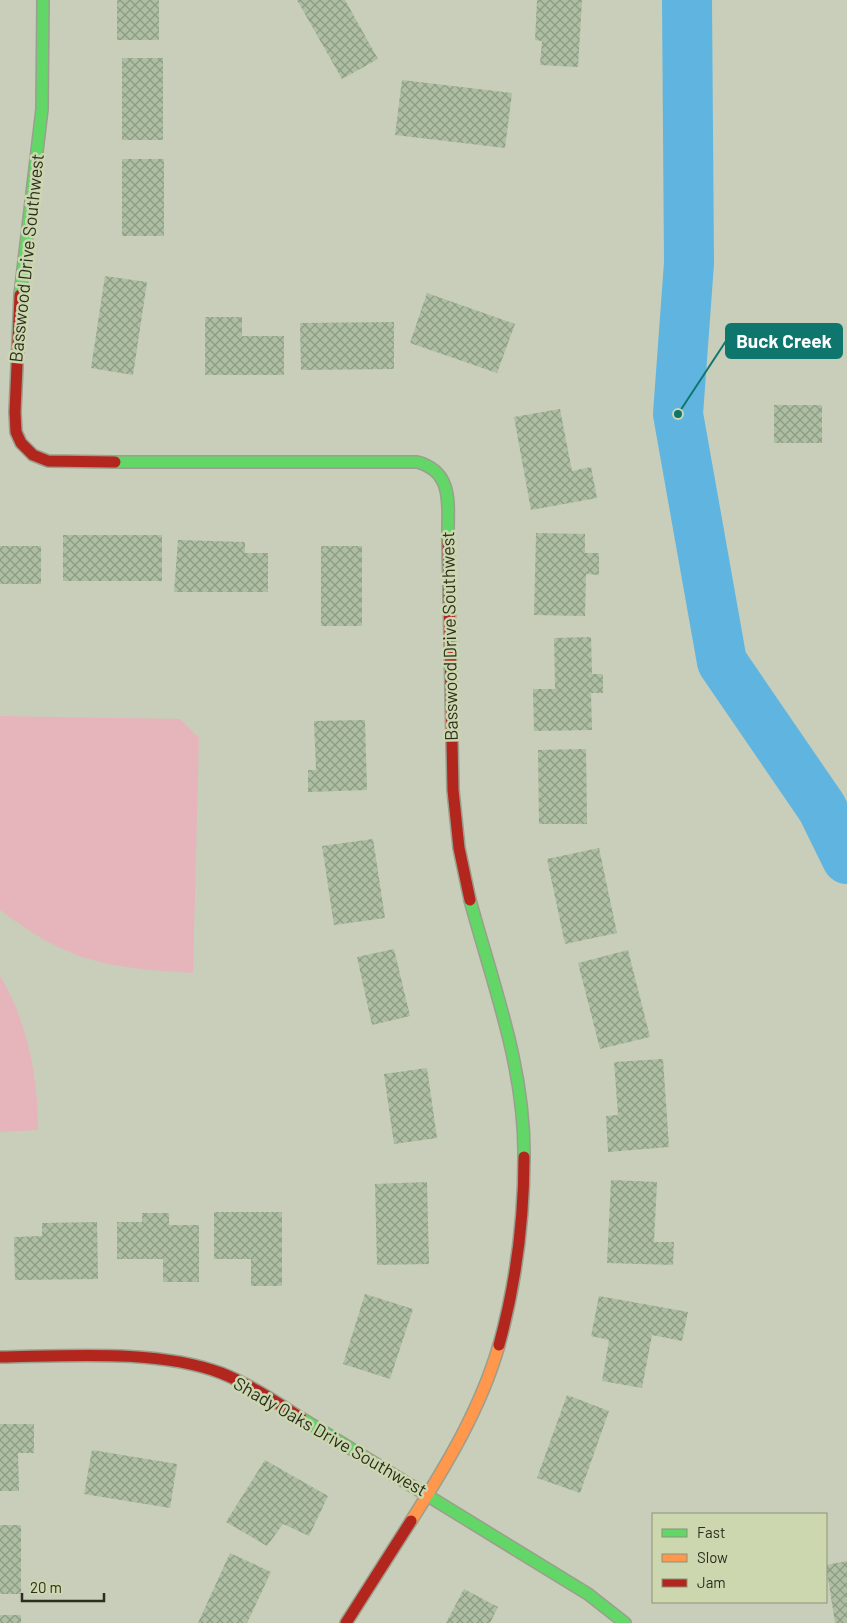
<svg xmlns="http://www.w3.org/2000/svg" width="847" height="1623" font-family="Barlow,sans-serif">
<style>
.pitch{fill:#e6b5bc}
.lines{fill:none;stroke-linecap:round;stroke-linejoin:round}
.river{stroke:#5fb5e0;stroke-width:50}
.building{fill:url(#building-cross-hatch)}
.fast-casing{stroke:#9a9f8e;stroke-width:14}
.slow-casing{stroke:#9a9f8e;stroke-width:14}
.jam-casing{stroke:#9a9f8e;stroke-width:14}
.fast{stroke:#63d668;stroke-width:11}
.slow{stroke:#ff974d;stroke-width:11}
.jam{stroke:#b3261e;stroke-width:11}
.labels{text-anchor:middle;stroke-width:5;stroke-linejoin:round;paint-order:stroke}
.street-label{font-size:18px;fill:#2a2e1e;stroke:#ccd7b0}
.leader{fill:none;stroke:#0f766e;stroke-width:2}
.callout-dot{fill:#0f766e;stroke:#ccd7b0;stroke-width:2}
.callout{fill:#0f766e;stroke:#0f766e;stroke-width:2}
.callout-label{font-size:19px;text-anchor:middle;font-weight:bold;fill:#fff}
</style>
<defs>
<pattern id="building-cross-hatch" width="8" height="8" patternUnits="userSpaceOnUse" patternTransform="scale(1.25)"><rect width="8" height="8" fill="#adbea3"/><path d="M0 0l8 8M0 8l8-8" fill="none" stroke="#8d9b84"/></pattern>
</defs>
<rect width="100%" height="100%" fill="#c8ceb9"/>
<g class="pitch">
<path d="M0 716 180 719 199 738 193 973C151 970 103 968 65 950 42 940 20 925 0 910Z"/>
<path d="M0 976C28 1022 38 1078 38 1130L0 1132Z"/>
</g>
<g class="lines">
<path class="river" d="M687 0 689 263 678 414 722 662 822 808 847 859"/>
</g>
<g class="building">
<rect x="117" y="0" width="42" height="40"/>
<path d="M297 0H345L378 59 342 79Z"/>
<path d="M537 0H582L578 67 540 65 542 41 535 40Z"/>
<rect x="122" y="58" width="41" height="82"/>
<path d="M402 80 512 93 505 148 395 135Z"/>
<rect x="122" y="159" width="42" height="77"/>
<path d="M105 276 147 282 133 375 91 368Z"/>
<path d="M427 293 515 324 497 373 410 343Z"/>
<path d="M205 317H242V336H284V375H205Z"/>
<path d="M394 322V369L301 370 300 323Z"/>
<rect x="774" y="405" width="48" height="38"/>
<path d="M560 409 572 471 591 467 597 498 531 510 514 417Z"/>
<path d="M536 533 585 534V553H599V575L586 574 585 616 534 615Z"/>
<rect x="63" y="535" width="99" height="46"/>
<path d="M178 540 245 542V553H268V592H174Z"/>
<rect x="0" y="546" width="41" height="38"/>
<rect x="321" y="546" width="41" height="80"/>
<path d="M591 637 592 674H603V693H591L592 730 534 731 533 689H555L554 638Z"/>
<path d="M365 720 367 790 308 792V770H316L314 721Z"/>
<path d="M586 749 587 824H539L538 750Z"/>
<path d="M373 839 385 918 334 925 322 846Z"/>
<path d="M599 848 617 933 565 944 547 859Z"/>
<path d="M394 949 410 1016 372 1025 357 957Z"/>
<path d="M628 950 650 1037 600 1049 578 963Z"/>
<path d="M663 1059 669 1147 608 1152 606 1116 618 1115 614 1062Z"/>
<path d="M427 1068 437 1138 394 1144 384 1074Z"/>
<path d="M611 1180 657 1182 654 1242H674L673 1265 607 1263Z"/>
<path d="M427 1182 429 1264 377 1265 375 1184Z"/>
<path d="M214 1212H282V1286H251V1259H214Z"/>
<path d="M142 1213H169V1225H199V1282H163V1259H117V1222H142Z"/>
<path d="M97 1222 98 1279 15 1280 14 1237 42 1236V1223Z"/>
<path d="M365 1294 413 1309 390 1379 343 1364Z"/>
<path d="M599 1296 688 1312 682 1341 652 1335 642 1388 602 1381 609 1340 591 1336Z"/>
<path d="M567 1395 609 1411 580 1493 537 1478Z"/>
<path d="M0 1424H34V1453H18L19 1491H0Z"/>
<path d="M92 1450 177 1464 170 1508 84 1494Z"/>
<path d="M265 1460 328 1496 309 1536 283 1524 267 1546 226 1522Z"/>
<rect x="0" y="1525" width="21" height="69"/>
<path d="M230 1553 271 1572 247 1623H198Z"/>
<path d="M847 1561V1623H835L826 1565Z"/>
<path d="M464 1589 498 1607 490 1623H446Z"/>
<rect x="0" y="1615" width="21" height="8"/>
</g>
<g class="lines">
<defs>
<g id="fast">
<path d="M20 295 42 109 43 0"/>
<path d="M115 462H417C456 472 447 509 448 541"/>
<path d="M470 900C493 985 525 1067 524 1157"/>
<path d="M301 1418 588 1594 625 1623"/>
</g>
<path id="slow" d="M411 1521C446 1466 481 1408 499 1345"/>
<g id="jam">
<path d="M20 295 15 412 16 432 21 443 33 455 48 461 115 462"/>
<path d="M448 541 453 790 459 848 470 900"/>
<path d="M499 1345C516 1283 524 1221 524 1157"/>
<path d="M0 1357C68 1356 157 1349 221 1373 249 1384 276 1402 301 1418"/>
<path d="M346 1623 411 1521"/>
</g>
</defs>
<use href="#fast" class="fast-casing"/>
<use href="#slow" class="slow-casing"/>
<use href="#jam" class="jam-casing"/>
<use href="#fast" class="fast"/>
<use href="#slow" class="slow"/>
<use href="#jam" class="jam"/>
</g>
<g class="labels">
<g class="street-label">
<text transform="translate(27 258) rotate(-84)" y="6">Basswood Drive Southwest</text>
<text transform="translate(450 636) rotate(-91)" y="6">Basswood Drive Southwest</text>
<text transform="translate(330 1437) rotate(30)" y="6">Shady Oaks Drive Southwest</text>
</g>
</g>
<path class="leader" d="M678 414L726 341"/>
<circle class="callout-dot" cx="678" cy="414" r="5"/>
<rect class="callout" x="726" y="324" width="116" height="34" rx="5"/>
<g class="callout-label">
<text x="784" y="348">Buck Creek</text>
</g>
<rect x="652" y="1513" width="175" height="90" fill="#ccd7b0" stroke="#8b9376"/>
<rect x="662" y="1529" width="25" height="8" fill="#63d668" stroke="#8b9376"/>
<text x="697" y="1538" font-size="15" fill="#2a2e1e">Fast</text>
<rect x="662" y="1554" width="25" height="8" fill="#ff974d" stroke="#8b9376"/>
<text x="697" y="1563" font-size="15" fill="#2a2e1e">Slow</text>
<rect x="662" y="1579" width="25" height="8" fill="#b3261e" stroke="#8b9376"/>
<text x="697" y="1588" font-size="15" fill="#2a2e1e">Jam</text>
<path d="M22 1593v8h82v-8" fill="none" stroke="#2a2e1e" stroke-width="2.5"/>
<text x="30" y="1593" font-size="15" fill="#2a2e1e" stroke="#ccd7b0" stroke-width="4" paint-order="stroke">20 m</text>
</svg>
